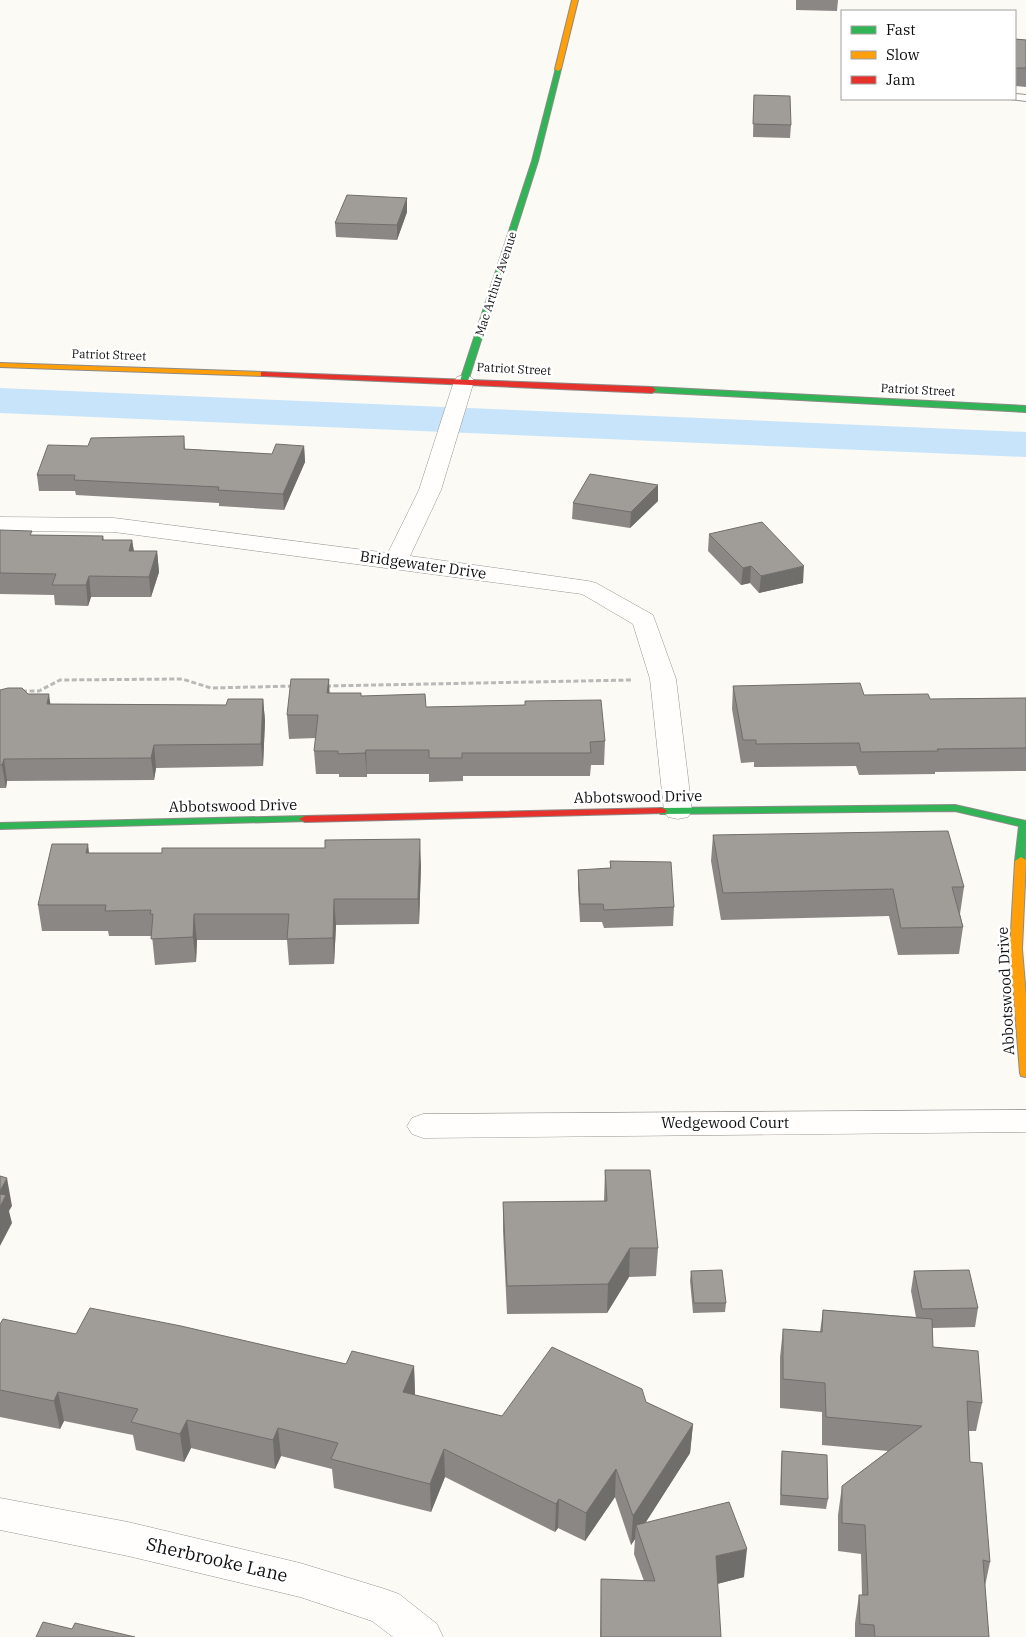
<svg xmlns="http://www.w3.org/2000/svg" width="1026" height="1637" font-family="'IBM Plex Serif',serif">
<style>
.water{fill:#c7e4fa}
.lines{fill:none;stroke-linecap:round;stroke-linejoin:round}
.lane-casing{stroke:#969592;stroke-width:2}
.street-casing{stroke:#969592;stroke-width:1}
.fast-casing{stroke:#8c8b89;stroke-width:2}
.slow-casing{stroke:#8c8b89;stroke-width:2}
.jam-casing{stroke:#8c8b89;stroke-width:2}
.path{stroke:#b9b9b8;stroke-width:3;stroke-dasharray:5 2.5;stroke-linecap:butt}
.lane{fill:#fffefd;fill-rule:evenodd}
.street{fill:#fffefd;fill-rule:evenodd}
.fast{fill:#30b455;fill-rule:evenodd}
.slow{fill:#ff9f0a;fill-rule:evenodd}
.jam{fill:#e5322d;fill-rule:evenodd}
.wall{fill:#8a8784}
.shaded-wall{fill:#706e6b}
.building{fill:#a09d99;stroke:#706e6b}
.labels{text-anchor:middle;stroke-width:5;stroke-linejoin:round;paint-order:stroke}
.far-street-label{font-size:12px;fill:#0f0f0f;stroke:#fff}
.street-label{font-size:15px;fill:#0f0f0f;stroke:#fff}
.near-street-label{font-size:18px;fill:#0f0f0f;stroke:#fff}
</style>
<rect width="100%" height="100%" fill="#fcfaf4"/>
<path class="water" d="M0 388 1026 432V457L0 413Z"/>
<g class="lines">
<defs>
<path id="lane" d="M1015 94 1026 95V101L1011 99H1015Z"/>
<g id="street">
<path d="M464 375 471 377 474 381 441 490 410 556 588 581 596 583 653 615 676 679 692 811 688 817 678 819 668 817 664 811 650 679 633 624 582 594 114 532 0 531V517L114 518 388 553 419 490 454 381 457 377Z"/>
<path d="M1026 1110V1132L423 1138 412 1134 407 1126 412 1118 423 1114Z"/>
<path d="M0 1498 128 1522 300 1563 385 1589 399 1594 437 1624 443 1637H393L372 1621 300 1597 128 1556 0 1530Z"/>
</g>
<g id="fast">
<path d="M556 68 561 69 538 161 468 381 467 383H461L460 381 532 161Z"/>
<path d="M652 387 1026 406V412L649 392 648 390Z"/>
<path d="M955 805 1026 821 1025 864 1021 865 1015 861 1019 826 955 811 661 814 655 811 661 808Z"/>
<path d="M305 816 311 819 309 821 0 829V823Z"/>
</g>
<g id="slow">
<path d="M572 0H578L561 69 558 71 555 69Z"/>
<path d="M0 363 264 372 268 374 264 376 0 367Z"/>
<path d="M1021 857 1026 860 1022 949 1026 996V1077L1021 1076 1020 1073 1010 949 1015 861Z"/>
</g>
<g id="jam">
<path d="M261 372 652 387 656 390 652 393 264 376H261Z"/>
<path d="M661 808 665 809 667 811 665 813 305 822 299 819 305 816Z"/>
</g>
</defs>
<use href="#lane" class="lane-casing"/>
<use href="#street" class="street-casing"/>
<use href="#fast" class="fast-casing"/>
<use href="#slow" class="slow-casing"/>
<use href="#jam" class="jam-casing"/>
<g class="path">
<path d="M326 686 632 680"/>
<path d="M22 691H39L60 680 182 679 211 688 295 686"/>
</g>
<use href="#lane" class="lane"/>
<use href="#street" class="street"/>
<use href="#fast" class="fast"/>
<use href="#slow" class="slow"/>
<use href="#jam" class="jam"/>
</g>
<g class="wall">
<path d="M796 0H838L837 11 796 10Z"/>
<path d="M1015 39 1026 40V87L1015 86Z"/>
<path d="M754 95 791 125 790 138 753 137Z"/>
<path d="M407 198V212L397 240 336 237 335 223Z"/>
<path d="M184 436 185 449 272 454 304 446 305 462 284 510 219 506V503L76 495 75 491H39L37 475 88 446Z"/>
<path d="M658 501 630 528 572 519 573 503Z"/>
<path d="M0 530 32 535 103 536 104 540H132L134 551H157L159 572 151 597H91L88 606 55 605 54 595 0 594Z"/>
<path d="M709 534 803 583 759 593 750 583 741 585 708 551Z"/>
<path d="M329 679V693L361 696 426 707 605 741 604 765H591L590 776H463V781L429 782V774H367V777H339V774H316L314 751 316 738 289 739 287 715Z"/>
<path d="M733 686 864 695 930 699 1026 698V771L935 772V774L859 775 856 766 754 767V762L741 763 732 709Z"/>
<path d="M0 690 28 694 50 704 226 705 263 699 265 721 263 766 156 768 154 780 7 781 6 788H0Z"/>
<path d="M713 835 964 887 960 914 963 927 959 954 898 955 889 916 721 920 711 861Z"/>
<path d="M89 853 421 865 419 924 336 925 334 964 289 965 287 940H197L196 962 155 965 152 936H109L108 931H42L38 905Z"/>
<path d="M610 861 674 907 673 926 604 928 602 922H580L578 888V870L610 868Z"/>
<path d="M605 1170 658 1248 656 1276 629 1277 607 1313 507 1314 503 1231V1202L604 1201Z"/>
<path d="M691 1271 726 1303 725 1312 693 1313 690 1281Z"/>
<path d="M914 1271 978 1308 975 1327 932 1328 933 1347 982 1403 976 1431H969L970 1462 990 1562 985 1586 989 1637H855V1623L859 1595H862L861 1554 838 1551V1515L842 1486 888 1451 822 1445V1412L780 1408V1357L783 1329 820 1332 823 1310 916 1317 911 1291Z"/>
<path d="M0 1324 76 1334 346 1364 414 1366 415 1395 502 1416 646 1402 693 1424 690 1453 645 1523 744 1577 717 1584 721 1637H600L601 1579 644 1581 634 1554 635 1539 631 1545 615 1497 585 1541 558 1528 555 1532 445 1477 431 1512 334 1488 332 1469 281 1456 275 1469 191 1448 184 1462 136 1450 133 1435 64 1421 60 1429 0 1417Z"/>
<path d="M782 1451 828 1499 826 1509 780 1505 781 1461Z"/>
</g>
<g class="shaded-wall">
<path d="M407 198V212L397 240V225Z"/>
<path d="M304 446 305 462 284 510 283 494Z"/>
<path d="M658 485V501L630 528 631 512Z"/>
<path d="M132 540 135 561 129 551Z"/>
<path d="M157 551 159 572 151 597 149 577Z"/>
<path d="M751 566 750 583 741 585 743 568Z"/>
<path d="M804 566 803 583 759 593 761 576Z"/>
<path d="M89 576 91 597 88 606 86 585Z"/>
<path d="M329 679 330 702 327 693Z"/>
<path d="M49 694 52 716 47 704Z"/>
<path d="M263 699 265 721 263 766 261 744Z"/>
<path d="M154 745 156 768 154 780 151 758Z"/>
<path d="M366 750 367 774V777L365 753Z"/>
<path d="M4 759 7 781 6 788 2 765Z"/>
<path d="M420 839 421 865 419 924 418 899Z"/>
<path d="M88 844 91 869 86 853Z"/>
<path d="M334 899 336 925 334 964 333 938Z"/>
<path d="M194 914 197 940 196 962 193 937Z"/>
<path d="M7 1178 12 1206 9 1211 12 1223 0 1246V1191Z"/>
<path d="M630 1248 629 1277 607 1313 608 1284Z"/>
<path d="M414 1366 415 1394 404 1421 403 1392Z"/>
<path d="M58 1392 64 1421 60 1429 54 1401Z"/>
<path d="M187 1420 191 1448 184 1462 180 1434Z"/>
<path d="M693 1424 690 1453 639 1533 636 1525 635 1539 631 1545 633 1516Z"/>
<path d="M278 1428 281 1456 275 1469 273 1440Z"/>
<path d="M444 1449 445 1477 431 1512 430 1484Z"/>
<path d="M616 1469 615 1497 585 1541 586 1513Z"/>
<path d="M559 1499 558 1528 555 1532 556 1504Z"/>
<path d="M747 1549 744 1577 713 1585 716 1556Z"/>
</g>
<g class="building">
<path d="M1015 39 1026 40V68H1015Z"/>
<path d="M754 95 790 96 791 125 753 124Z"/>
<path d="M347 195 407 198 397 225 335 223Z"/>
<path d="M184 436V449L272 454 276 444 304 446 283 494 218 490 219 487 74 480 75 475H37L48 445 88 446 91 438Z"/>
<path d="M590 474 658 485 631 512 573 503Z"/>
<path d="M762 522 804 566 761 576 751 566 743 568 709 534Z"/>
<path d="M0 530 32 531 30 535 103 536 102 540H132L129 551H157L149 577 89 576 86 585H52L56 574 0 573Z"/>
<path d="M291 679H329L327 693H361V696L425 694 426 707 525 705V701L601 700 605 741 590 742 591 753H462V758H429V750H366L365 753 338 754V751H314L318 715H287Z"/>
<path d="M860 683 864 695 928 694 930 699 1026 698V748L937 749 938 751 861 752 859 743 756 744V740H743L733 686Z"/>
<path d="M8 688H22L28 694H49L47 704 226 705 228 699H263L261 744 154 745 151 758 4 759 2 765H0V690Z"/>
<path d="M948 831 964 887H952L963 927 901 928 893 889 723 893 713 835Z"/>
<path d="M420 839 418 899H334L333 938 287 939 289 914H194L193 937 151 939 153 914H150L151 910 105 911 106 905H38L52 844H88L86 853H162V848H325V840Z"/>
<path d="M610 861 671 862 674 907 604 910 603 904H580L578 870 611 868Z"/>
<path d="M605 1170H650L658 1248H630L608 1284 507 1286 503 1202 607 1201Z"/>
<path d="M0 1176 7 1178 0 1191Z"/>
<path d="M0 1194 6 1195 0 1207Z"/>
<path d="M722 1270 726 1303H694L691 1271Z"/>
<path d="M969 1270 978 1308 922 1309 914 1271Z"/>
<path d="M90 1308 181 1326 346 1364 352 1351 414 1366 403 1392 502 1416 552 1347 642 1389 646 1402 693 1424 633 1516 616 1469 586 1513 559 1499 556 1504 444 1449 430 1484 331 1459 338 1443 278 1428 273 1440 187 1420 180 1434 131 1422 138 1409 58 1392 54 1401 0 1390V1324L3 1319 76 1334Z"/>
<path d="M823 1310 932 1319 933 1347 978 1351 982 1403 967 1401 970 1462 982 1463 990 1562 983 1560 989 1637H875L874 1625 860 1624 859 1595H868L865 1525 842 1523V1486L922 1426 826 1417 825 1383 783 1379V1329L822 1332Z"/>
<path d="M782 1451 827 1455 828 1499 781 1495Z"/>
<path d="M729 1502 747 1549 716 1556 721 1637H601V1579L655 1581 636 1525Z"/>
<path d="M43 1622 72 1629 75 1623 135 1637H36Z"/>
</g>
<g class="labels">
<g class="far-street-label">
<text transform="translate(496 284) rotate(-72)" y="4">Mac Arthur Avenue</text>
<text transform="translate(109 355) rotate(2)" y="4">Patriot Street</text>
<text transform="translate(514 369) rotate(3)" y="4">Patriot Street</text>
<text transform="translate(918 390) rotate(3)" y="4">Patriot Street</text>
</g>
<g class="street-label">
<text transform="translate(423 565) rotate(8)" y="5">Bridgewater Drive</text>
<text transform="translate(638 797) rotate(-1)" y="5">Abbotswood Drive</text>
<text transform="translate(233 806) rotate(-1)" y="5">Abbotswood Drive</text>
<text transform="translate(1006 991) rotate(-93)" y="5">Abbotswood Drive</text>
<text x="725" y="1128">Wedgewood Court</text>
</g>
<g class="near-street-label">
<text transform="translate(217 1560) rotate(13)" y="6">Sherbrooke Lane</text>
</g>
</g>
<rect x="841" y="10" width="175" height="90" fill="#ffffff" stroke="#9f9f9f"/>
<rect x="851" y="26" width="25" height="8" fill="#30b455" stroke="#9f9f9f"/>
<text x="886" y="35" font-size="15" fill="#0f0f0f">Fast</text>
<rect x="851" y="51" width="25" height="8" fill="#ff9f0a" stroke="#9f9f9f"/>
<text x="886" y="60" font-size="15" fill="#0f0f0f">Slow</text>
<rect x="851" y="76" width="25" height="8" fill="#e5322d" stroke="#9f9f9f"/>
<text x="886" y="85" font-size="15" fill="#0f0f0f">Jam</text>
</svg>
